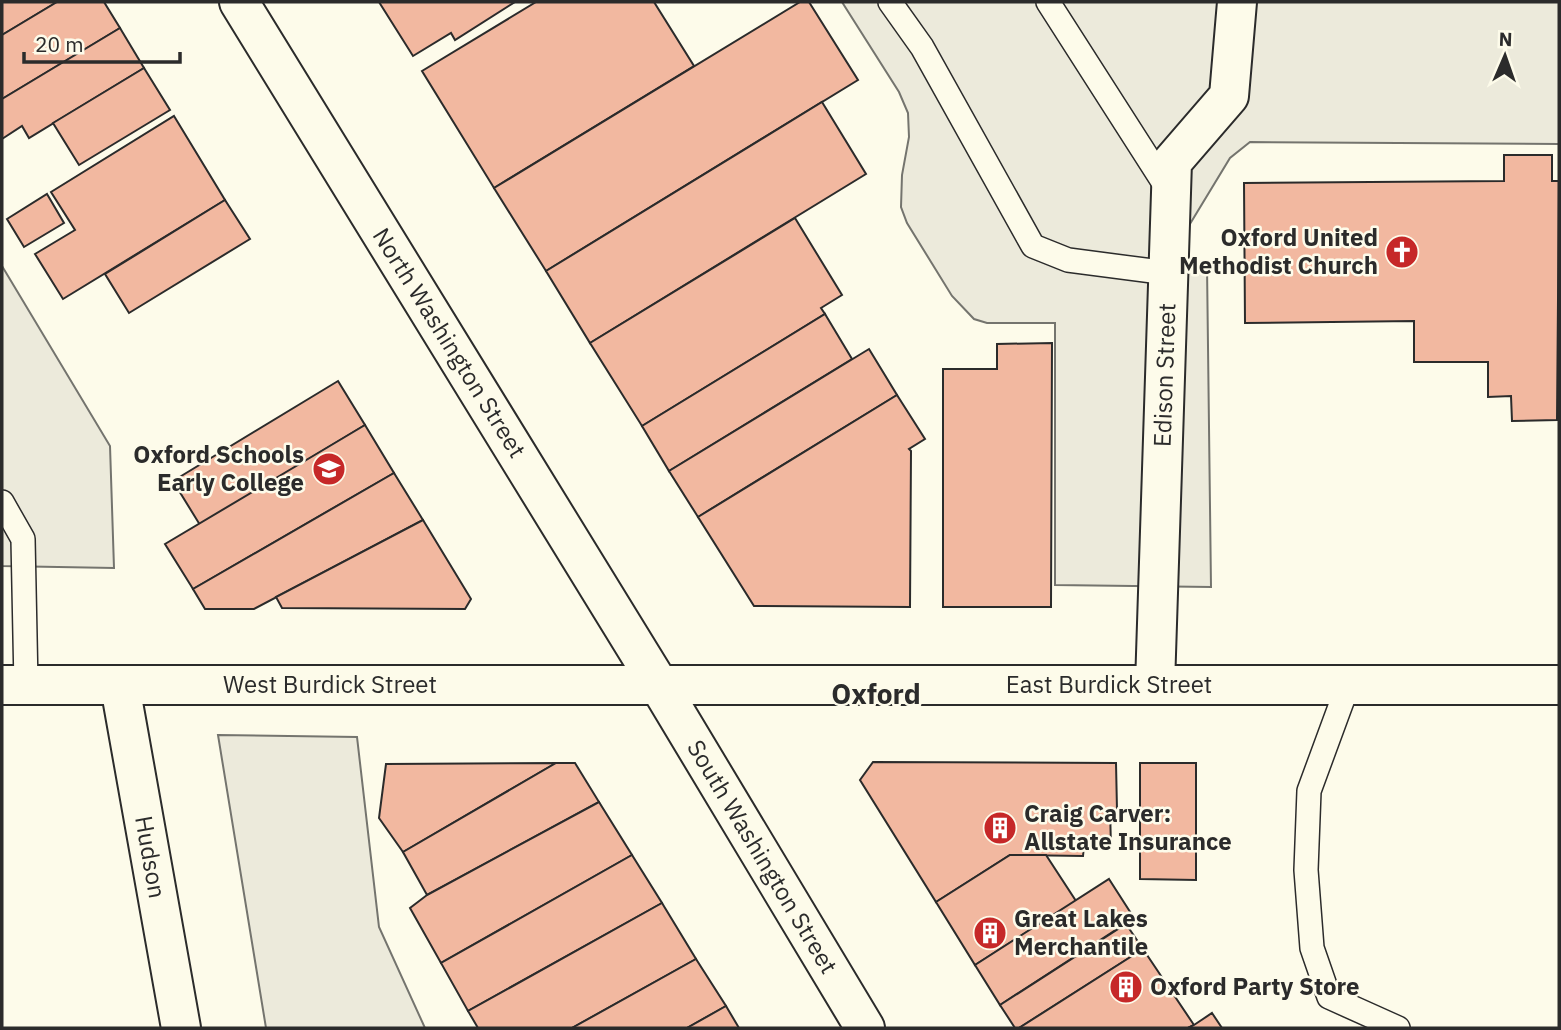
<svg xmlns="http://www.w3.org/2000/svg" width="1561" height="1030" font-family="'IBM Plex Sans',sans-serif">
<style>
.parking{fill:#eceadb;stroke:#74746e;stroke-width:2}
.building{fill:#f2b8a0;stroke:#2b2b2b;stroke-width:2}
.lines{fill:none;stroke-linecap:round;stroke-linejoin:round}
.service-casing{stroke:#2b2b2b;stroke-width:26}
.minor-casing{stroke:#2b2b2b;stroke-width:42}
.tertiary-casing{stroke:#2b2b2b;stroke-width:42}
.secondary-casing{stroke:#2b2b2b;stroke-width:42}
.primary-casing{stroke:#2b2b2b;stroke-width:42}
.service{stroke:#fdfbea;stroke-width:23}
.minor{stroke:#fdfbea;stroke-width:38}
.tertiary{stroke:#fdfbea;stroke-width:38}
.secondary{stroke:#fdfbea;stroke-width:38}
.primary{stroke:#fdfbea;stroke-width:38}
.labels{text-anchor:middle;stroke-width:5;stroke-linejoin:round;paint-order:stroke}
.poi-label{font-size:24px;font-weight:bold;fill:#2b2b2b;stroke:#fdfbea;text-anchor:start}
.street-label{font-size:24px;fill:#2b2b2b;stroke:#fdfbea}
.quarter-label{font-size:28px;font-weight:bold;fill:#2b2b2b;stroke:#fdfbea}
</style>
<rect width="100%" height="100%" fill="#fdfbea"/>
<g class="parking">
<path d="M842 2H1559V144L1250 142 1230 158 1176 247 1177 266H1207L1211 587 1055 585V323H987L974 319 952 296 907 223 901 207 902 175 909 137 908 113 899 92Z"/>
<path d="M2 266 110 446 114 568 2 566Z"/>
<path d="M218 735 357 737 379 927 425 1028H266Z"/>
</g>
<g class="building">
<path d="M2 2H57L2 35Z"/>
<path d="M57 2H104L120 28 2 99V35Z"/>
<path d="M379 2H515L455 40 451 33 413 56Z"/>
<path d="M536 2H654L694 66 494 188 422 71Z"/>
<path d="M800 2H809L858 80 546 271 494 188Z"/>
<path d="M120 28 144 68 29 138 22 126 2 139V99Z"/>
<path d="M144 68 170 110 79 165 53 123Z"/>
<path d="M822 102 866 174 590 343 546 271Z"/>
<path d="M174 116 225 200 63 299 35 254 75 230 51 192Z"/>
<path d="M1504 155H1552V181H1559L1557 420 1512 421 1511 396 1488 397V362H1414V321L1245 323 1244 183 1504 181Z"/>
<path d="M47 194 64 223 24 247 7 219Z"/>
<path d="M225 200 250 239 129 313 105 274Z"/>
<path d="M795 218 842 295 821 308 825 314 642 426 590 343Z"/>
<path d="M825 314 852 359 669 471 642 426Z"/>
<path d="M1052 343 1051 607H943V369H997V344Z"/>
<path d="M869 349 897 395 698 517 669 471Z"/>
<path d="M338 381 365 425 200 525 173 481Z"/>
<path d="M897 395 925 439 909 449 911 451 910 607 754 606 698 517Z"/>
<path d="M365 425 394 473 193 589 165 544Z"/>
<path d="M394 473 423 520 254 609H205L193 589Z"/>
<path d="M423 520 471 599 465 609 282 608 276 597Z"/>
<path d="M873 762 1116 763 1117 810 1110 809 1111 847 1084 846 1083 856 1010 855 936 902 860 780Z"/>
<path d="M556 763 403 852 379 818 386 764Z"/>
<path d="M556 763H575L599 802 427 895 403 852Z"/>
<path d="M1140 763H1196V880L1140 879Z"/>
<path d="M599 802 632 855 441 963 410 908 427 895Z"/>
<path d="M632 855 662 903 468 1011 441 963Z"/>
<path d="M1010 855H1046L1076 901 975 965 936 902Z"/>
<path d="M1109 879 1134 918 1000 1005 975 965Z"/>
<path d="M662 903 696 959 572 1028H478L468 1011Z"/>
<path d="M1126 924 1143 949 1019 1028H1015L1000 1005Z"/>
<path d="M1143 949 1194 1025 1188 1028H1019Z"/>
<path d="M696 959 726 1006 687 1028H572Z"/>
<path d="M726 1006 739 1028H687Z"/>
<path d="M1212 1013 1222 1028H1188L1194 1025Z"/>
</g>
<g class="lines">
<defs>
<g id="service">
<path d="M890 2 922 47 1033 246 1068 260 1168 273"/>
<path d="M1048 2 1169 191"/>
<path d="M2 502 23 539 26 685"/>
<path d="M1348 685 1309 791 1306 870 1312 948 1329 997 1398 1028"/>
</g>
<g id="minor">
<path d="M1155 685 1172 162 1229 96 1237 2"/>
<path d="M120 686 181 1028"/>
</g>
<path id="tertiary" d="M2 685H659"/>
<path id="secondary" d="M659 685H1559"/>
<path id="primary" d="M239 2 659 685 865 1028"/>
</defs>
<use href="#service" class="service-casing"/>
<use href="#minor" class="minor-casing"/>
<use href="#tertiary" class="tertiary-casing"/>
<use href="#secondary" class="secondary-casing"/>
<use href="#primary" class="primary-casing"/>
<use href="#service" class="service"/>
<use href="#minor" class="minor"/>
<use href="#tertiary" class="tertiary"/>
<use href="#secondary" class="secondary"/>
<use href="#primary" class="primary"/>
</g>
<defs>
<symbol id="church-disc" viewBox="-11 -11 22 22"><circle r="9.5" fill="#c62828" stroke="#fdfbea"/><path d="M-1.2-6h2.4v3.5h3.3v2.4h-3.3V6h-2.4V-.1h-3.3v-2.4h3.3Z" fill="#fff"/></symbol>
<symbol id="school-disc" viewBox="-11 -11 22 22"><circle r="9.5" fill="#c62828" stroke="#fdfbea"/><path d="M0-5L7-2L0 1L-7-2ZM-4 1L0 2.5L4 1V4Q0 6-4 4Z" fill="#fff"/></symbol>
<symbol id="building-disc" viewBox="-11 -11 22 22"><circle r="9.5" fill="#c62828" stroke="#fdfbea"/><path d="M-4-6H4V6H1V3H-1V6H-4ZM-2.5-4.3h1.7v1.8h-1.7ZM.8-4.3h1.7v1.8H.8ZM-2.5-1h1.7V.8h-1.7ZM.8-1h1.7V.8H.8Z" fill="#fff"/></symbol>
</defs>
<g fill-rule="evenodd">
<use href="#church-disc" x="1383" y="233" width="38" height="38"/>
<use href="#school-disc" x="310" y="450" width="38" height="38"/>
<use href="#building-disc" x="981" y="809" width="38" height="38"/>
<use href="#building-disc" x="971" y="914" width="38" height="38"/>
<use href="#building-disc" x="1107" y="968" width="38" height="38"/>
</g>
<g class="labels">
<g class="poi-label">
<text x="1378" y="246" text-anchor="end">Oxford United<tspan x="1378" dy="28">Methodist Church</tspan></text>
<text x="304" y="463" text-anchor="end">Oxford Schools<tspan x="304" dy="28">Early College</tspan></text>
<text x="1024" y="822">Craig Carver:<tspan x="1024" dy="28">Allstate Insurance</tspan></text>
<text x="1014" y="927">Great Lakes<tspan x="1014" dy="28">Merchantile</tspan></text>
<text x="1150" y="995">Oxford Party Store</text>
</g>
<g class="street-label">
<text transform="translate(449 343) rotate(58)" y="8">North Washington Street</text>
<text transform="translate(1165 375) rotate(-88)" y="8">Edison Street</text>
<text x="330" y="693">West Burdick Street</text>
<text x="1109" y="693">East Burdick Street</text>
<text transform="translate(150 857) rotate(80)" y="8">Hudson</text>
<text transform="translate(762 857) rotate(59)" y="8">South Washington Street</text>
</g>
<g class="quarter-label">
<text x="876" y="704">Oxford</text>
</g>
</g>
<rect width="1561" height="1030" fill="none" stroke="#2b2b2b" stroke-width="7"/>
<g transform="translate(1505 56) rotate(2)" stroke="#fdfbea" stroke-width="5" paint-order="stroke">
<path d="M0-5L12 26L0 18L-12 26Z" fill="#2b2b2b"/>
<text y="-10" font-size="19" font-weight="bold" text-anchor="middle" fill="#2b2b2b">N</text>
</g>
<path d="M24 52v10h156v-10" fill="none" stroke="#2b2b2b" stroke-width="3.5"/>
<text x="35" y="52" font-size="21" fill="#2b2b2b" stroke="#fdfbea" stroke-width="5" paint-order="stroke">20 m</text>
</svg>
